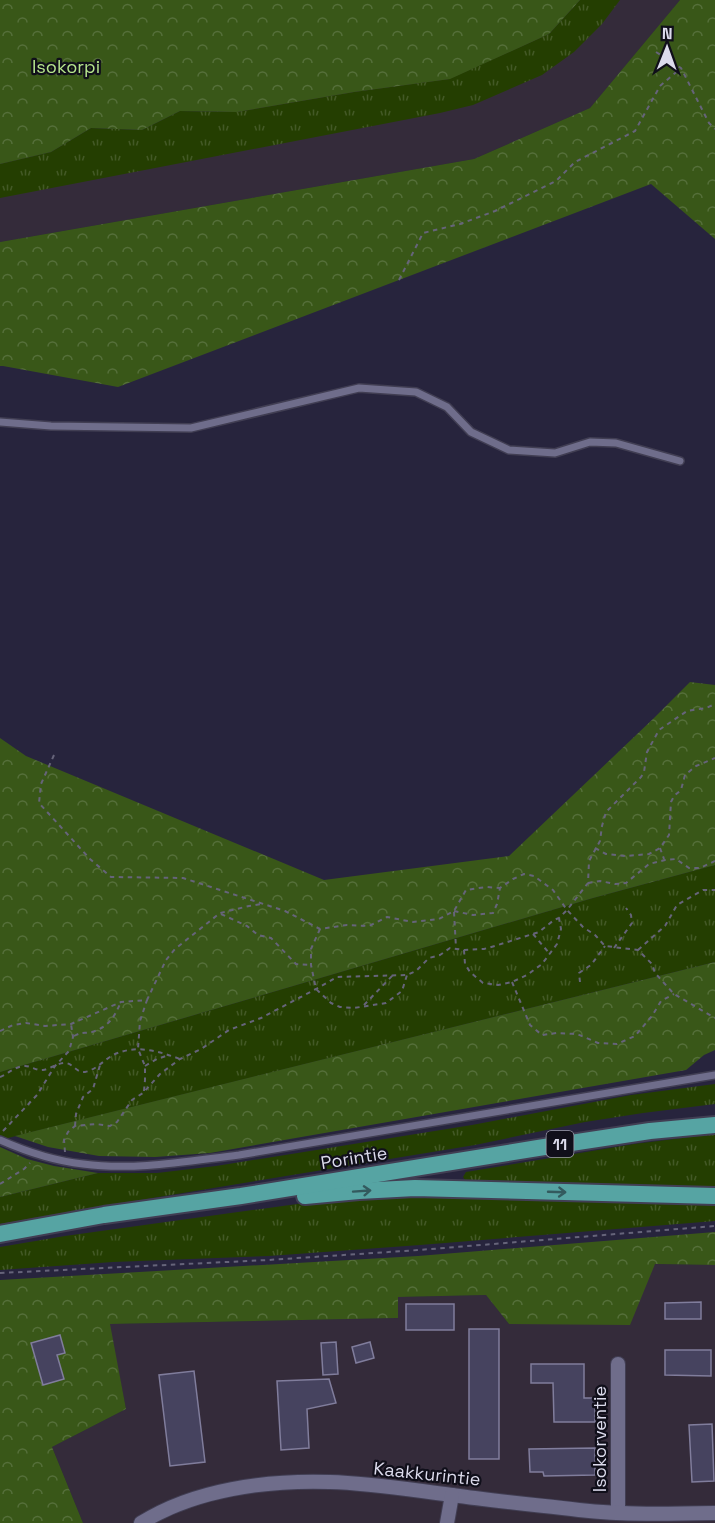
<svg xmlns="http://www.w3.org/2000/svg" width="715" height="1523" font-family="'Space Grotesk',sans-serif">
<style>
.industrial{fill:#342b3a}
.grass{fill:url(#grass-tufts)}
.forest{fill:url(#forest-crowns)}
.building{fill:#46435f;stroke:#807d9c;stroke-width:1.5}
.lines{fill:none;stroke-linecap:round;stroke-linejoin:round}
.service-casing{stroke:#413e53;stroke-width:10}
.minor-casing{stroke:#413e53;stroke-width:16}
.trunk-casing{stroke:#413e53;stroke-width:20}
.path{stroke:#66647a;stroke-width:2;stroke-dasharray:4.5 4.5;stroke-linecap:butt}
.service{stroke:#6f6d8b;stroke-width:7}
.minor{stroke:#6f6d8b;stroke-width:14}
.trunk{stroke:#56a4a3;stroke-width:16}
.oneway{stroke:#335a5e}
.labels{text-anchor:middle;stroke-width:4.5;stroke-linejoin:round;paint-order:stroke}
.shield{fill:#100f1a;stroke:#9f9ead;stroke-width:1.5}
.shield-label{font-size:16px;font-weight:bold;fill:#dcdbec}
.park-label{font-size:18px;fill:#b7e68d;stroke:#100f1a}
.street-label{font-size:18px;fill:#dcdbec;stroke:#100f1a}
</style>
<defs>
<pattern id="grass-tufts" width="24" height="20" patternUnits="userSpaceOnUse" patternTransform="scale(1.5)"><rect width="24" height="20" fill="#243e01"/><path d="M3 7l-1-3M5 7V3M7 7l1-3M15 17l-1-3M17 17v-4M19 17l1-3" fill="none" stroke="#435926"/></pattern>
<pattern id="forest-crowns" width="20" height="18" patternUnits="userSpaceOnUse" patternTransform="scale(1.5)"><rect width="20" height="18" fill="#395718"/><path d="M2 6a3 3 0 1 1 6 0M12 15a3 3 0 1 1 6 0" fill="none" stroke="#556f3a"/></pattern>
</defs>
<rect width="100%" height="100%" fill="#27243d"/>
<g class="industrial">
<path d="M580 0H680L590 108 474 159 0 242V164L549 34Z"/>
<path d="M655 1264 715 1265V1523H83L52 1447 126 1409 109 1324 398 1318V1297L486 1295 509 1324Z"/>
</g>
<g class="grass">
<path d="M580 0H620L602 24 574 52 542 75 473 105 440 113 0 198V164L51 152 91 128 142 130 180 111 237 112 354 92 449 79 549 34Z"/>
<path d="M715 865V962L0 1140V1072L593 898Z"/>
<path d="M715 1084V1104L643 1113 585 1122 475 1145 104 1206 0 1224V1197L98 1173H157L216 1166 472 1125 631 1095Z"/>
<path d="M715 1134V1190L465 1180 463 1177 466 1172 634 1144Z"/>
<path d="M379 1194 715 1202V1221L420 1245 269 1256 113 1262 0 1270V1247L65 1236 340 1198Z"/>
</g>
<g class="forest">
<path d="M0 0H580L549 34 450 79 354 92 237 112 180 111 142 130 91 128 51 152 0 164Z"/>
<path d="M680 0H715V239L651 184 118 387 3 366H0V242L474 159 590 108Z"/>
<path d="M690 682 715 685V865L593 898 0 1072V738L26 756 324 880 509 856 654 718Z"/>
<path d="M715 962V1050L704 1055 686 1070 210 1153 155 1157 99 1156 48 1147 15 1136Z"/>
<path d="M0 1147 27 1159 54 1166 98 1173 0 1197Z"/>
<path d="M715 1232V1265L655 1264 630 1325 509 1324 486 1295 398 1297V1318L110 1324 126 1409 52 1447 83 1523H0V1280L418 1256Z"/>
</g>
<g class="building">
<path d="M701 1302V1319H665V1303Z"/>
<rect x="406" y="1304" width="48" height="26"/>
<rect x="469" y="1329" width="30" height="130"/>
<path d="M60 1335 65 1353 57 1355 64 1379 43 1385 31 1343Z"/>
<path d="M336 1342 338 1374 323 1375 321 1343Z"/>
<path d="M370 1342 374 1358 356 1363 352 1347Z"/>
<path d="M665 1350H711V1376L665 1375Z"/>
<path d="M531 1364H584V1398H595V1422H554L553 1383H531Z"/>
<path d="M194 1371 205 1462 170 1466 159 1375Z"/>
<path d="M329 1379 336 1403 307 1409 309 1448 281 1450 277 1381Z"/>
<path d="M712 1424 714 1481 692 1482 689 1425Z"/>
<path d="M595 1448V1475L544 1476 543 1472H530L529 1449Z"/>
</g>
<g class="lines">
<defs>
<g id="service">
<path d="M0 422 51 426 191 428 359 388 416 392 447 407 471 432 509 450 555 453 590 442 616 443 680 461"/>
<path d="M0 1140C27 1152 54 1161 83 1164 135 1171 188 1161 239 1155L715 1075"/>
</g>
<g id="minor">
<path d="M618 1513V1364"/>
<path d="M141 1523C195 1489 267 1480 330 1482 370 1483 412 1490 452 1495 494 1501 536 1505 579 1510 624 1515 669 1514 715 1513"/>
<path d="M447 1523 452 1495"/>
</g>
<g id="trunk">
<path d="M305 1196 359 1191 415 1188 715 1196"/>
<path d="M0 1234 104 1215 241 1196 538 1148 650 1131 715 1125"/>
</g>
</defs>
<use href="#service" class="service-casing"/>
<use href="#minor" class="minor-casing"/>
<use href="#trunk" class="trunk-casing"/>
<g class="path">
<path d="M656 52 681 68 709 123 715 129"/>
<path d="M399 280 423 233 460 224 495 211 556 181 575 162 635 131 660 86 681 68"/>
<path d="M54 755 41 784 39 803 90 859 111 877 183 878 285 911 320 929 347 925 369 926 387 917 413 922 439 919 454 911 466 890 486 887 500 888"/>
<path d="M595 848 606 854 626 856 649 854 660 848 669 835 671 802 674 796 681 790 685 775 696 766 715 758"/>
<path d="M660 848 664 859"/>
<path d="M588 883 600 881 615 884 626 883 649 864 665 860 676 859 689 868H700L715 861"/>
<path d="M454 911 473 915 493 913 497 904 500 888 513 879 524 874 534 876 553 890 567 910 583 927 595 935 605 946 638 950 652 964 655 973 674 994 715 1018"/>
<path d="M454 912 456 948"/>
<path d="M221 914 247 926 258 935 271 938 296 964 311 965"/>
<path d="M320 929 311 949V965L316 989 331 1003 340 1007 354 1008 386 1003 402 991 407 975"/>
<path d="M533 934 549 953"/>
<path d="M614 948 632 923 631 915 626 908"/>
<path d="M464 950 465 964 470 972 483 983 498 985 512 982 527 975 542 964 557 944 561 929 559 918"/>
<path d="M638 950 665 926 677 905 703 890H715"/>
<path d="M512 982 530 1025 542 1035 557 1033 577 1034 598 1043 617 1044 635 1036 652 1016 661 1001 674 994"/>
<path d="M580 982 579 973 591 965 605 946"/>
<path d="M364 1005 393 975"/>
<path d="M0 1031 13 1025 26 1023 45 1026 71 1024 121 1002 147 1000 166 960 175 949 220 913 249 906 262 904"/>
<path d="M74 1036C83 1031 84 1034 92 1032 110 1026 114 1017 121 1002"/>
<path d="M145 1066 157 1059 169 1055"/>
<path d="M0 1077C8 1074 15 1066 25 1066 31 1066 37 1071 43 1070 50 1069 57 1063 65 1063 73 1063 76 1073 85 1072 96 1070 104 1060 113 1055 136 1044 158 1051 180 1059"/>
<path d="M144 1091 145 1080V1066L138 1049 140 1021 147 1000"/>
<path d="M75 1126 76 1114 83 1097 93 1089 100 1065"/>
<path d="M3 1131 37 1095 55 1066 69 1051 73 1037 71 1024"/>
<path d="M65 1152 64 1140 68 1132 75 1126 96 1124 110 1126 117 1122 132 1100 143 1093 160 1074 180 1059 201 1049 229 1030 261 1018 316 989 337 977 407 975 416 971 429 958 440 955 450 948 464 950 484 949 498 945 539 932 554 920 559 918 567 910 588 883 589 861 600 841 602 826 606 812 641 777 644 772 647 752 659 730 687 711 706 708 715 704"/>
<path d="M0 1184 24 1169 30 1163"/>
<path d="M0 1273 268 1260 419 1250 715 1226"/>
</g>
<use href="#service" class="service"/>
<use href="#minor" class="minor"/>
<use href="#trunk" class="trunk"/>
</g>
<defs><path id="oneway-shaft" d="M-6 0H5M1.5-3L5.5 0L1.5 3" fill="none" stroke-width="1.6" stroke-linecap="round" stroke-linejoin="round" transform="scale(1.5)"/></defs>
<g class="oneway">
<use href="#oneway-shaft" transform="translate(362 1191) rotate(-4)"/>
<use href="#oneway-shaft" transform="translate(557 1192) rotate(2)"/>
</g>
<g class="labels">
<rect class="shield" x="546.5" y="1131" width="27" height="26" rx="4.5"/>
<g class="shield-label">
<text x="560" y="1150">11</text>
</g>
<g class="park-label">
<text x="66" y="73">Isokorpi</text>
</g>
<g class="street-label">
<text transform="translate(354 1158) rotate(-9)" y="6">Porintie</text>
<text transform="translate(600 1439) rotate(-90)" y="6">Isokorventie</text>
<text transform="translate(427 1474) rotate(6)" y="6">Kaakkurintie</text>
</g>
</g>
<g transform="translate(667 48) rotate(1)" stroke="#100f1a" stroke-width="4.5" paint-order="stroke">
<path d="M0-4.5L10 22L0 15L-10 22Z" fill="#dcdbec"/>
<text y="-9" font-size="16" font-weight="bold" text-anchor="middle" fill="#dcdbec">N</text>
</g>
</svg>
